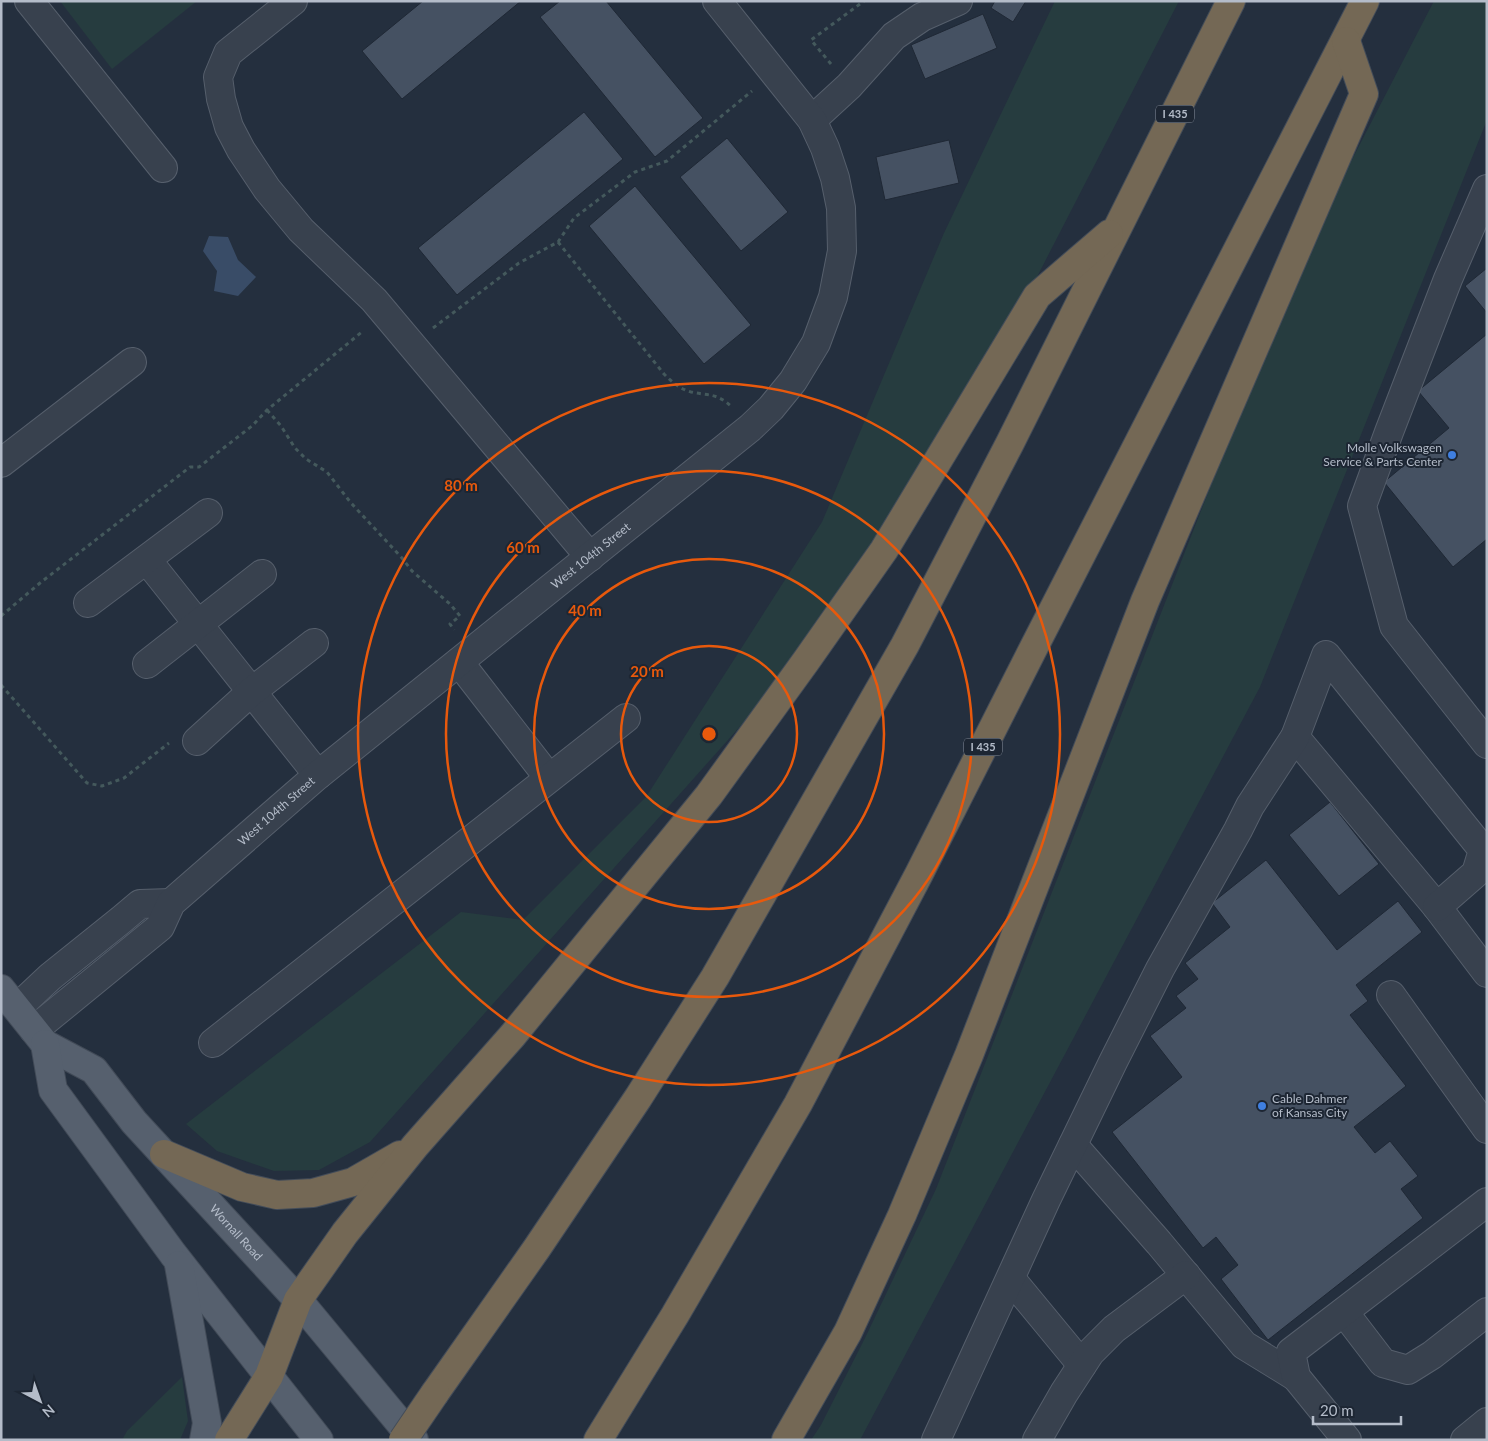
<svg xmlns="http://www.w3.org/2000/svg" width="1488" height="1441" font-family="Lato,sans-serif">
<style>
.green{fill:#263c3f}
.water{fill:#394c67}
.building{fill:#455162;stroke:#1f2835}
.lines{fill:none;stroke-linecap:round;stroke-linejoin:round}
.minor-casing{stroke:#565f6c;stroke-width:30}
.major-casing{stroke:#414a57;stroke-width:30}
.highway-casing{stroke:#434c59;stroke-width:30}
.path{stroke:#44595c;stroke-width:3;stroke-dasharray:4 4;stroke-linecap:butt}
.minor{stroke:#38414e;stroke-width:28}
.major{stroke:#56606e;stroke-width:28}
.highway{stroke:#746855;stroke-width:28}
.highway-bridge-casing{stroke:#434c59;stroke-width:30;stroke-linecap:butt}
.highway-bridge{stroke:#746855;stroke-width:28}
.ring{fill:none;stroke:#e8590c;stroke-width:2.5}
.shop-dot{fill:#3f7fe0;stroke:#1d2633;stroke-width:2}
.labels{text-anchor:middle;stroke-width:4;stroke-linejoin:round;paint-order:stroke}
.shield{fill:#1d2633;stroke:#878f9c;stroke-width:1}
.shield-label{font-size:11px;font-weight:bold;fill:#b4bcc9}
.poi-label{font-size:12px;fill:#b4bcc9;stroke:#1d2633;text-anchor:end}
.street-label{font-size:12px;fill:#b4bcc9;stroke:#1d2633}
.centre{fill:#e8590c;stroke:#1d2633;stroke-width:2.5}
.ring-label{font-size:15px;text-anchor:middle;font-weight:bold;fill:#e8590c;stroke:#1d2633;stroke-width:4;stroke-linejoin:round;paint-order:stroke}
</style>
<rect width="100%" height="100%" fill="#242f3e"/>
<g class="green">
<path d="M60 1H197L112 69Z"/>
<path d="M1055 1H1179L952 442 776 686 370 1142 319 1170 274 1171 217 1151 186 1124 461 912 523 920 646 797 822 522 944 233Z"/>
<path d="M1434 1H1487V120L1260 687 860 1440H811L821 1425 866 1336 936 1189 1256 370 1344 175Z"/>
<path d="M182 1377 188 1421 180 1440H122L127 1431Z"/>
</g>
<path class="water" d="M209 236 228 237 238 260 256 277 238 296 214 291 217 271 203 251Z"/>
<g class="building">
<path d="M423 1H521L402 99 362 51Z"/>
<path d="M560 1H606L703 118 655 157 540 17Z"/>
<path d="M995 1H1026L1013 22 991 8Z"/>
<path d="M983 14 997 48 925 79 911 45Z"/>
<path d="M584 112 623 159 457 295 418 248Z"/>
<path d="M727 138 788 212 741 251 680 177Z"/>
<path d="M949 140 959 183 885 200 876 157Z"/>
<path d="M635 186 751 325 704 364 589 226Z"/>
<path d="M1487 268V313L1465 286Z"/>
<path d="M1487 334V539L1453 567 1384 482 1449 428 1418 391Z"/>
<path d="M1330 802 1379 864 1339 896 1289 835Z"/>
<path d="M1266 860 1337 950 1398 901 1422 932 1356 985 1368 1001 1350 1015 1406 1086 1354 1127 1375 1153 1390 1141 1418 1176 1401 1189 1423 1218 1268 1340 1221 1279 1238 1265 1216 1237 1203 1248 1112 1132 1182 1077 1150 1036 1186 1008 1176 996 1198 979 1185 963 1230 927 1212 903Z"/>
</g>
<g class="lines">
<defs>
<g id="minor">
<path d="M29 1 163 168"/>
<path d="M293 1 228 53 218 77 221 99 229 127 241 150 267 189 301 230 374 300 590 557"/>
<path d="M812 120 849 86 894 36 922 17 958 1"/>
<path d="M1487 189 1448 279 1389 432 1362 506 1394 626 1487 744"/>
<path d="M1 463 132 362"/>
<path d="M147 560 318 775"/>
<path d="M88 603 208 513"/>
<path d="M459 662 549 778"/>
<path d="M147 664 262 574"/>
<path d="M1295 737 1437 907 1487 973"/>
<path d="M197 741 251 692 314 643"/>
<path d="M1391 995 1487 1129"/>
<path d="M17 1008 50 977 121 920 140 904 171 903"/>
<path id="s1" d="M34 1030 160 927 171 903 318 775 750 428 771 408 793 381 816 343 833 297 842 251 841 208 835 178 825 148 812 120 717 1"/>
<path d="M213 1043 626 718"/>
<path d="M1073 1145 1159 1243 1244 1345 1296 1377"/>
<path d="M1011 1279 1082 1365"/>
<path d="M1344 1312 1383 1363 1408 1370 1432 1355 1487 1312"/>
<path d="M936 1440 1046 1200 1113 1062 1160 969 1238 830 1250 806 1295 737 1326 655 1483 850 1476 873 1437 907"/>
<path d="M1037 1440 1064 1393 1090 1353 1114 1329 1186 1275"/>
<path d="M1347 1440 1296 1377 1291 1352 1487 1202"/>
<path d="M1465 1440 1487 1422"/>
</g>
<g id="major">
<path id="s2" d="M1 989 45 1044 94 1070 134 1122 298 1300 414 1440"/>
<path d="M45 1044 53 1090 173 1254 319 1440"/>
<path d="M179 1265 207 1423 204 1440"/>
</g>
<g id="highway">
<path d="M164 1154 242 1187 277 1195 313 1193 353 1182 400 1155"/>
<path d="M435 1393 537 1248 638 1098 715 977 905 645 1010 443 1231 1"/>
<path d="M229 1440 269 1376 298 1300 345 1233 415 1146 513 1035 709 795 806 661 884 550 1037 296 1109 234"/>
<path d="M598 1440 675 1315 798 1104 919 874 1032 651 1365 1"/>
<path d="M786 1440 848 1332 902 1215 969 1055 1145 601 1364 94 1346 41"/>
</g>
</defs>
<use href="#minor" class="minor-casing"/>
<use href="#major" class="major-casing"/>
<use href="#highway" class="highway-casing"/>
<g class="path">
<path d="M831 64 811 40 864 1"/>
<path d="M558 242 664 374C672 382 680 389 691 392 710 396 717 393 732 407"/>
<path d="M433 328 519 263 558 242 574 218 635 172 667 161 752 91"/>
<path d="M267 410 281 426 295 448 306 459 327 472 351 503 402 558 412 571 450 604 460 616 450 624 454 630"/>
<path d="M1 616 40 583 190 467H199L252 426 267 410 363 331"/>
<path d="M1 685 87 783 102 786 124 778 169 743"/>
</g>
<use href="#minor" class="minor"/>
<use href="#major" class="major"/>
<use href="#highway" class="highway"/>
<defs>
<path id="highway-bridge" d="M403 1440 435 1393"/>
</defs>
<use href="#highway-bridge" class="highway-bridge-casing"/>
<use href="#highway-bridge" class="highway-bridge"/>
</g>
<g class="ring">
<circle cx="709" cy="734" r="88"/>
<circle cx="709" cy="734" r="175"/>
<circle cx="709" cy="734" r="263"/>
<circle cx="709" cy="734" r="351"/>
</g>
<g class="shop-dot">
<circle cx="1452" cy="455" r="5"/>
<circle cx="1262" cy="1106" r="5"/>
</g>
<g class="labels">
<g class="shield">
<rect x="1156" y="105.5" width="38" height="17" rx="4"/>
<rect x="964" y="738.5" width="38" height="17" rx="4"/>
</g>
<g class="shield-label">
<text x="1175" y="118">I 435</text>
<text x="983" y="751">I 435</text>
</g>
<g class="poi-label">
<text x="1442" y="452">Molle Volkswagen<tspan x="1442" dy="14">Service &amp; Parts Center</tspan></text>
<text x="1272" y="1103" text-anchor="start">Cable Dahmer<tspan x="1272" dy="14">of Kansas City</tspan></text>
</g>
<g class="street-label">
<text dy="4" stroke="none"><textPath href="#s1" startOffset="734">West 104th Street</textPath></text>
<text dy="4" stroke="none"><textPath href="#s1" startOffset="329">West 104th Street</textPath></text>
<text dy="4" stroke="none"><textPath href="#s2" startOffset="342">Wornall Road</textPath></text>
</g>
</g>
<circle cx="709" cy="734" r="8" class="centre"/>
<g class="ring-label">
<text x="461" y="491">80 m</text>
<text x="523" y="553">60 m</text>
<text x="585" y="616">40 m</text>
<text x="647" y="677">20 m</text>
</g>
<rect width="1488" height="1441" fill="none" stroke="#b4bcc9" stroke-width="5"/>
<g transform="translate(40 1401) rotate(139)" stroke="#1d2633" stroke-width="4" paint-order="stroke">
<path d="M0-4L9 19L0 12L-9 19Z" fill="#b4bcc9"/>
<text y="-8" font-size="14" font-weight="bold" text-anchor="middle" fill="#b4bcc9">N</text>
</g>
<path d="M1313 1416v8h88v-8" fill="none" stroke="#b4bcc9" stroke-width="2.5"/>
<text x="1320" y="1416" font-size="15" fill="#b4bcc9" stroke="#1d2633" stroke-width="4" paint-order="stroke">20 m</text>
</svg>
